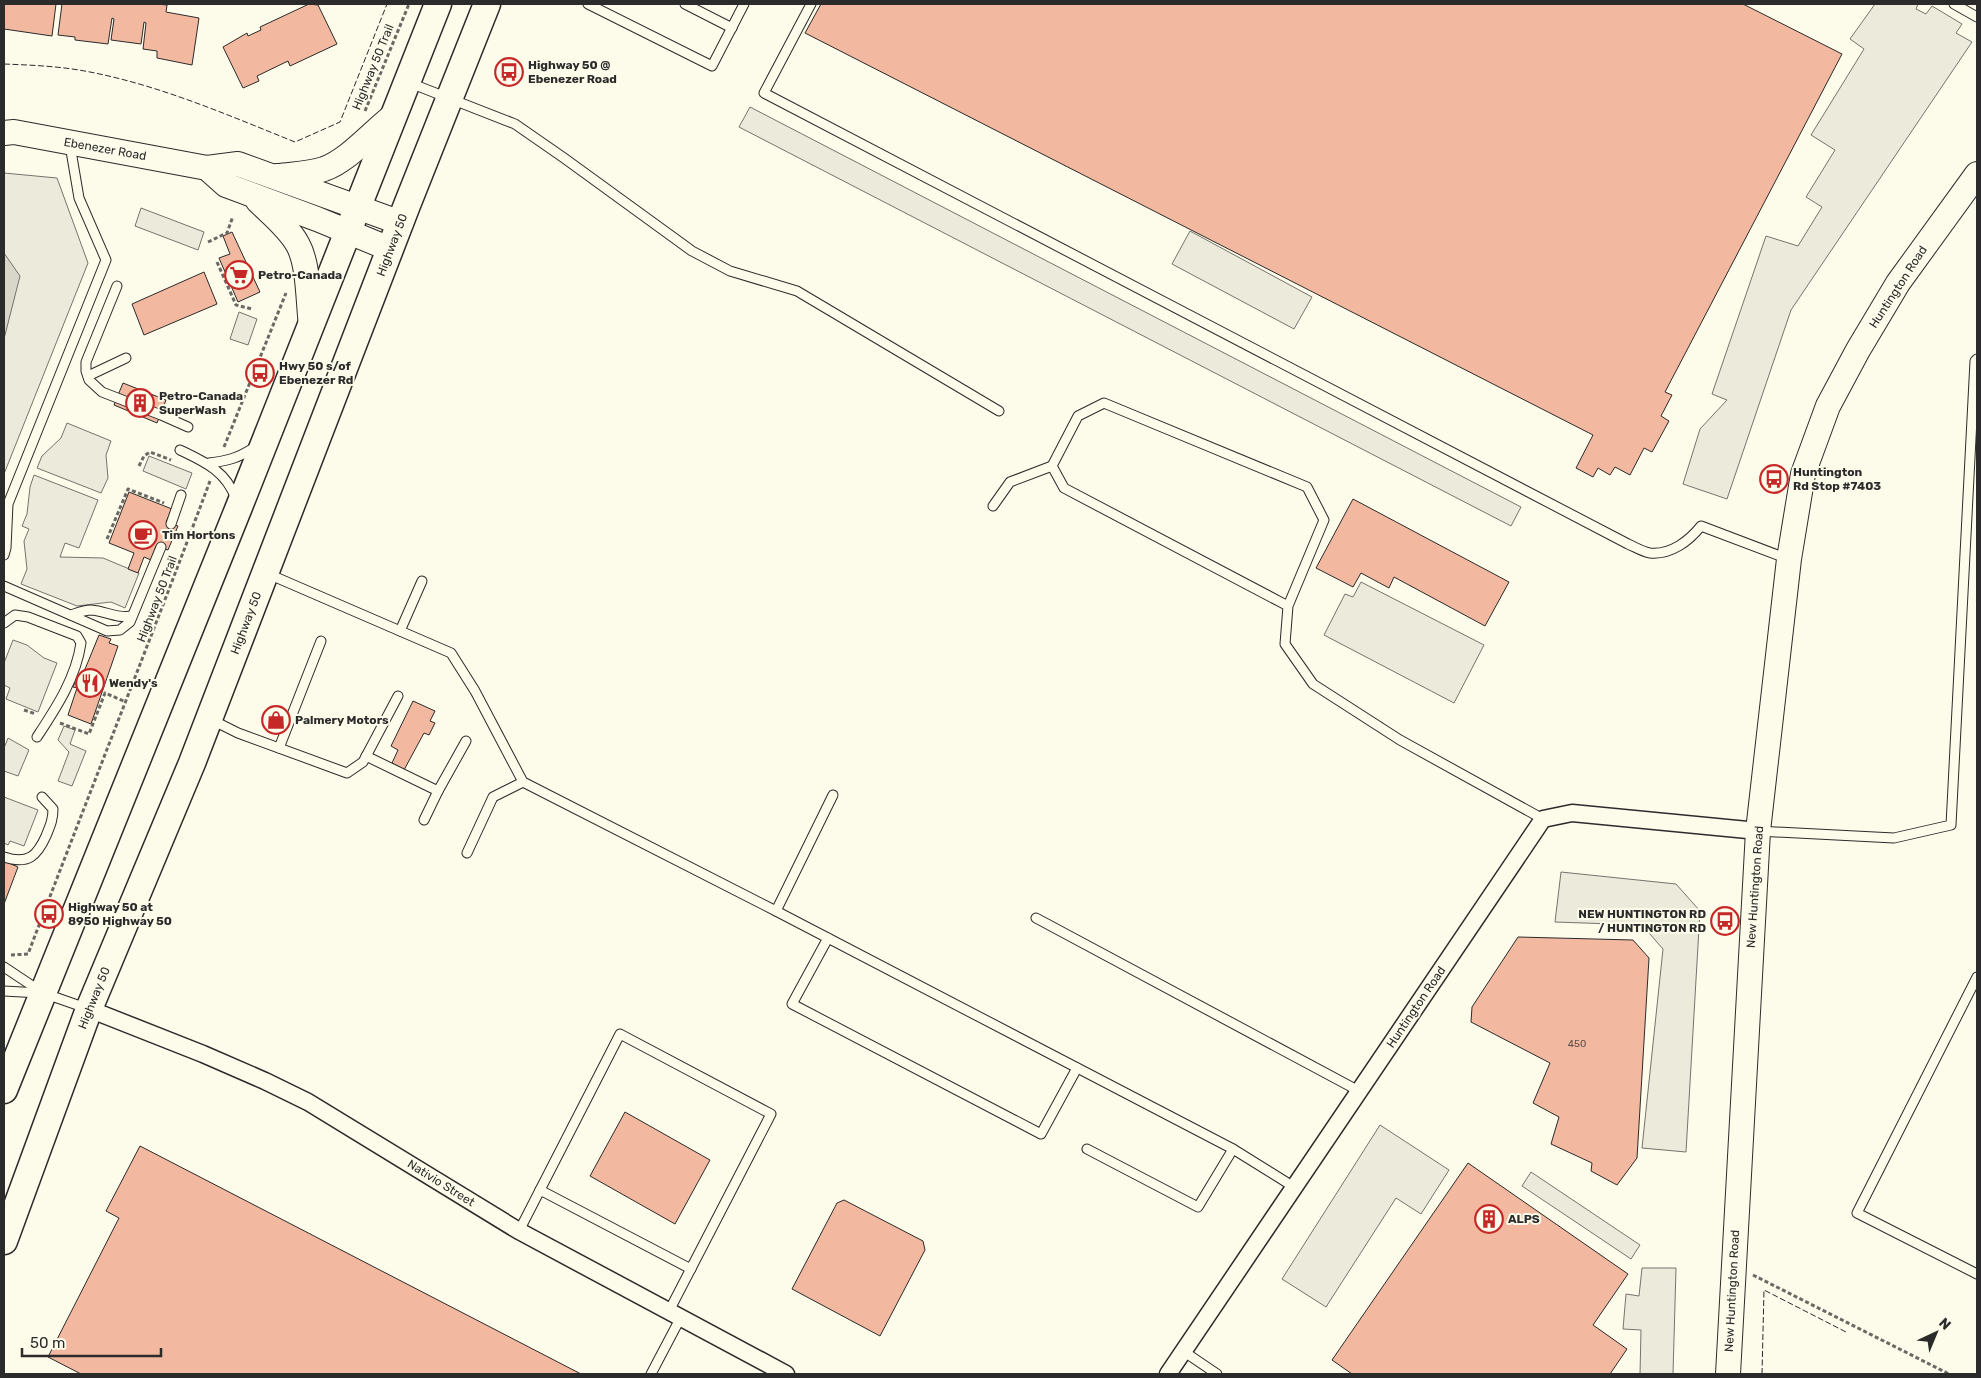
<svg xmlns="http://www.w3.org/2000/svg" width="1981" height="1378" font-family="Rubik,sans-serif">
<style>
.green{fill:#ecebdb;stroke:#74746e}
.parking{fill:#eceadb;stroke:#74746e}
.water{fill:#d8d7c9;stroke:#74746e}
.building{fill:#f2b8a0;stroke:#2b2b2b}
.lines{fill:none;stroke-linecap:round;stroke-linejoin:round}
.lane-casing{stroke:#2b2b2b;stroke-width:11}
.street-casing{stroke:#2b2b2b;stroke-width:19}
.secondary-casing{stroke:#2b2b2b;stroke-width:26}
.primary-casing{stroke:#2b2b2b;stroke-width:29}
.path{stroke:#6a6964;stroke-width:3;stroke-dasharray:4 2.5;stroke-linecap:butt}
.lane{stroke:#fdfbea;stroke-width:9}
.street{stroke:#fdfbea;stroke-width:16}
.secondary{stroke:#fdfbea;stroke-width:24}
.primary{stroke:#fdfbea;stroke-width:26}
.fence{stroke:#2b2b2b;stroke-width:1;stroke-dasharray:6 2.5;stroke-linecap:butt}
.labels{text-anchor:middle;stroke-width:4;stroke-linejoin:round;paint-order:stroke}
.number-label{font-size:10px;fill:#5d4e48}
.poi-label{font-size:12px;font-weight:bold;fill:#2b2b2b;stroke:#fdfbea;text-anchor:start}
.street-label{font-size:12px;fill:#2b2b2b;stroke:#fdfbea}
</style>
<rect width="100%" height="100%" fill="#fdfbea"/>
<path class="green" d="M4 173 57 178 88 263 4 474Z"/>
<g class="parking">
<path d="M1875 4H1918L1916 9 1926 14 1932 6 1962 24 1956 33 1972 42 1791 310 1727 499 1683 484 1700 429 1727 400 1712 394 1766 236 1798 246 1822 207 1806 197 1835 150 1811 135 1864 49 1850 39Z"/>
<path d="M750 107 1521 507 1511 526 739 127Z"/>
<path d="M141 208 204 232 198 250 135 226Z"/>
<path d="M1190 231 1312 297 1294 329 1172 264Z"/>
<path d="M239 312 257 319 248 345 230 339Z"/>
<path d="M67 423 111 441 106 455 108 478 101 493 37 468 42 456 61 438Z"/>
<path d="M149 456 192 473 186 489 143 471Z"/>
<path d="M34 475 98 500 79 548 65 543 60 557 103 558 139 573 125 608 111 602 77 606 21 584 27 569 24 541 29 529 22 526 27 514 30 487Z"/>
<path d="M1361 582 1484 645 1454 703 1324 635 1345 594 1353 597Z"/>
<path d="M13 640 27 645 44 658 57 663 38 712 6 699 10 688 4 685V663Z"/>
<path d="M64 726 75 730 70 744 86 751 72 786 58 781 69 752 58 740Z"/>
<path d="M8 738 29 750 18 776 4 771V748Z"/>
<path d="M4 797 38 810 24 846 10 841 8 845 4 843Z"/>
<path d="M1561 872 1676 884 1700 911 1686 1152 1642 1148 1663 949 1642 925 1555 922Z"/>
<path d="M1380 1125 1449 1170 1421 1214 1396 1198 1326 1307 1282 1279Z"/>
<path d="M1531 1172 1640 1245 1631 1259 1522 1186Z"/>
<path d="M1642 1268H1676L1673 1374H1640L1641 1330 1623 1329 1626 1294 1639 1296Z"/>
</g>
<path class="water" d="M4 253 20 276 4 339Z"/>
<g class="building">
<path d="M4 4H56L52 36 4 29Z"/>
<path d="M62 4H157L167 5 166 12 199 18 192 65 157 58V51L143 49 146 23 144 22 141 44 111 40 114 19 112 18 108 44 75 40V37L58 35Z"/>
<path d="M309 4 318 5 337 44 290 66 288 61 257 76 259 81 243 88 223 47 247 33 248 36 261 30 260 27Z"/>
<path d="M821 4H1743L1842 54 1665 392 1672 395 1661 416 1669 421 1652 452 1644 448 1630 475 1615 467 1610 475 1598 468 1593 477 1576 468 1593 435 805 33Z"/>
<path d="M232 232 260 292 238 302 219 258 230 254 223 236Z"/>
<path d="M204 272 217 304 144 335 132 304Z"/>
<path d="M123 383 166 400 157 423 114 405Z"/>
<path d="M129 492 172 509 166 522 178 526 168 550 156 546 151 560 144 557 138 573 128 569 134 553 109 543Z"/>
<path d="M1353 499 1509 582 1485 626 1394 577 1389 588 1361 573 1353 587 1316 568Z"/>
<path d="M99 635 111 639 109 643 118 646 91 724 68 715 77 688 73 687 77 677 81 679Z"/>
<path d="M413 701 435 711 430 721 435 723 429 735 424 733 404 770 392 763 398 750 391 746Z"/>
<path d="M4 861 18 867 4 904Z"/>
<path d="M1518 937 1633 940 1649 958 1637 1158 1617 1185 1591 1171 1592 1163 1551 1144 1559 1117 1533 1103 1550 1063 1471 1022 1472 1007Z"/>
<path d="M625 1112 710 1160 675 1224 590 1176Z"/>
<path d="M140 1146 581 1374H81L48 1357 119 1218 106 1211Z"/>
<path d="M1468 1163 1628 1274 1593 1325 1627 1349 1610 1374H1352L1332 1360Z"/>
<path d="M844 1200 923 1241 925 1250 880 1336 792 1289 837 1203Z"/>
</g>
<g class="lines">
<defs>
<g id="lane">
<path d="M588 4 712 66 744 4"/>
<path d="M685 4 732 28"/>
<path d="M811 4 764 93 1628 544C1635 547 1643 552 1650 553 1671 555 1689 541 1701 526L1788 559"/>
<path d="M1954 4 1977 17"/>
<path d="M410 83 515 124 564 158 692 251 730 271 797 291 999 411"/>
<path d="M117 286 86 362V371L89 380 102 392 161 415 188 427"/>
<path d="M88 376 126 358"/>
<path d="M180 450C205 462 226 471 236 499"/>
<path d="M209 463C228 461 238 458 255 447"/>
<path d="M993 506 1010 482 1052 466"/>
<path d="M171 524 181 495"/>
<path d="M4 555 6 548 8 504 106 260 79 198 70 145"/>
<path d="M266 573 451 653 475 691 523 782 776 911 1233 1149 1294 1187"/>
<path d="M4 586 107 631 120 630 130 622 161 547"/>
<path d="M1288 606 1064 488 1052 466 1078 416 1104 403 1307 487 1324 520 1288 606 1285 644 1313 684 1400 740 1543 819"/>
<path d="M71 615C77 613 84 610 91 610 106 611 117 619 132 616"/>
<path d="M4 623 15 615 28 617 77 636 81 643C76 678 56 708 37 737"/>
<path d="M400 631 422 581"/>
<path d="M212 720 238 733 347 773 363 762 398 696"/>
<path d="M279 748 321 641"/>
<path d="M366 756 438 791 424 820"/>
<path d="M438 791 466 741"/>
<path d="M1758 831 1894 838 1951 825 1975 361 1977 359"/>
<path d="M467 853 493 797 523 782"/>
<path d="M4 857C28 865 37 856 46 836 50 826 53 820 53 809L42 797"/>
<path d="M776 911 833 795"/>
<path d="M1036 918 1359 1091"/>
<path d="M828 938 792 1004 1041 1134 1077 1068"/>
<path d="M4 967 43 993 86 1008"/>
<path d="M1977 977 1857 1213 1977 1274"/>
<path d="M4 991 40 993"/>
<path d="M1087 1149 1198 1207 1233 1149"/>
<path d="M540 1190 691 1269"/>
<path d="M519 1231 620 1034 771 1114 669 1311"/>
<path d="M1183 1351 1217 1374"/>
<path d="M651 1374 681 1317"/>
</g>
<g id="street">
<path d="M89 1009 203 1054 265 1081 308 1102 519 1231 786 1374"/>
<path d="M1168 1374 1543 819 1572 813 1758 831"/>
</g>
<g id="secondary">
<path d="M4 133 14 132 207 168 238 164 401 223"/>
<path d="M207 168 226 185 317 219 390 249"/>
<path d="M278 176C293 174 309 174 324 169 349 160 373 131 394 115"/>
<path d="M258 201C271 214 289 228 298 245 309 265 308 302 311 326"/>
<path d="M1728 1374 1758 831 1789 559 1803 474 1828 406 1858 350 1898 283 1977 174"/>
</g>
<g id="primary">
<path d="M4 1090 239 507 438 4"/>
<path d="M4 1241 89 1009 192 763 407 205 487 4"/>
</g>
</defs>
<use href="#lane" class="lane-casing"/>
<use href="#street" class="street-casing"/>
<use href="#secondary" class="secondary-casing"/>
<use href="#primary" class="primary-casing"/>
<g class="path">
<path d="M365 111 409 4"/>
<path d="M208 242 227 233 233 216"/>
<path d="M217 262 236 305 252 309"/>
<path d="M224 447 286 293"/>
<path d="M139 466 144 456 150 452 171 460"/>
<path d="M107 539 128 489 164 503"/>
<path d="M24 710 36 714"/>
<path d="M60 723 89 734 105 693 126 702"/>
<path d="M11 955 28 954C88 796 151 639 210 481"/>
<path d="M1753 1275 1949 1374"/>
</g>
<use href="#lane" class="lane"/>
<use href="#street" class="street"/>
<use href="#secondary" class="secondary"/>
<use href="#primary" class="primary"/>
<g class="fence">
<path d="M4 64C29 65 54 66 79 70 155 83 225 114 295 142L340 122 387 4"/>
<path d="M1762 1374 1764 1290 1848 1333"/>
</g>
</g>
<defs>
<symbol id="bus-ring" viewBox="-11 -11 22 22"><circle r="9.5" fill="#fdfbea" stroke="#c62828" stroke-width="1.5"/><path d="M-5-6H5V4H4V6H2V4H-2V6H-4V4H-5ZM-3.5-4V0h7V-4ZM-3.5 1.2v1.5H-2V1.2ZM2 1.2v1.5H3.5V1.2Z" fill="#c62828"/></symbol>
<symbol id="supermarket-ring" viewBox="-11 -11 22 22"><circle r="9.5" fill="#fdfbea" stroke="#c62828" stroke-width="1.5"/><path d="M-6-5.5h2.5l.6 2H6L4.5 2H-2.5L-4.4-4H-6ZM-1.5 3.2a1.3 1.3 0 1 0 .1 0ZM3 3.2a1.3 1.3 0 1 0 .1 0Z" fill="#c62828"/></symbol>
<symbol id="building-ring" viewBox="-11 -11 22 22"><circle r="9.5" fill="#fdfbea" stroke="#c62828" stroke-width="1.5"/><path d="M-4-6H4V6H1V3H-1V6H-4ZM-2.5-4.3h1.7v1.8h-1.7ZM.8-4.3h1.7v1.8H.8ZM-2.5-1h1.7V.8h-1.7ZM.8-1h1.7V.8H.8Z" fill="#c62828"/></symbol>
<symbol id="cafe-ring" viewBox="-11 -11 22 22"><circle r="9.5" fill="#fdfbea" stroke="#c62828" stroke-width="1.5"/><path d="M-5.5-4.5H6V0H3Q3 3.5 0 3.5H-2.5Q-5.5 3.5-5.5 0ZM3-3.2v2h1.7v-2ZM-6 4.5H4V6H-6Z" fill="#c62828"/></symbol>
<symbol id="restaurant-ring" viewBox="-11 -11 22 22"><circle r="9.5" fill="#fdfbea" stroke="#c62828" stroke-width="1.5"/><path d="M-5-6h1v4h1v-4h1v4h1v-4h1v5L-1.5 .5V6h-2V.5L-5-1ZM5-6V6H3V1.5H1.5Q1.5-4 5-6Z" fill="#c62828"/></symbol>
<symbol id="shop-ring" viewBox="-11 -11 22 22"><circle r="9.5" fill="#fdfbea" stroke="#c62828" stroke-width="1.5"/><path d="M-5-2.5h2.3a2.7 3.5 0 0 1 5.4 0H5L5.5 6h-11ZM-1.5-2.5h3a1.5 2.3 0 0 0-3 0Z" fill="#c62828"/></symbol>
</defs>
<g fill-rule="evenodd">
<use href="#bus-ring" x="493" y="56" width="32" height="32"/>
<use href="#supermarket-ring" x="223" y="259" width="32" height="32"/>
<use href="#bus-ring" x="244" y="357" width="32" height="32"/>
<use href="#building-ring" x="124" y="387" width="32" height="32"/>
<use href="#bus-ring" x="1758" y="463" width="32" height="32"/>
<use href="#cafe-ring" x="127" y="519" width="32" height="32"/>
<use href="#restaurant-ring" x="74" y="667" width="32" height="32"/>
<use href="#shop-ring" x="260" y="704" width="32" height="32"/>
<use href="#bus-ring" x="33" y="898" width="32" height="32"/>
<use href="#bus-ring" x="1709" y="905" width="32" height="32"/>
<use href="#building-ring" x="1473" y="1203" width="32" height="32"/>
</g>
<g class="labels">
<g class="number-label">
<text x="1577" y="1047">450</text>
</g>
<g class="poi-label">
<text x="528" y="69">Highway 50 @<tspan x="528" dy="14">Ebenezer Road</tspan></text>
<text x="258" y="279">Petro-Canada</text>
<text x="279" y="370">Hwy 50 s/of<tspan x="279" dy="14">Ebenezer Rd</tspan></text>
<text x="159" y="400">Petro-Canada<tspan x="159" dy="14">SuperWash</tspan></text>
<text x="1793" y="476">Huntington<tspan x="1793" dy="14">Rd Stop #7403</tspan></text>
<text x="162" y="539">Tim Hortons</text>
<text x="109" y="687">Wendy's</text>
<text x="295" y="724">Palmery Motors</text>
<text x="68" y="911">Highway 50 at<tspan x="68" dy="14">8950 Highway 50</tspan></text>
<text x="1706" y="918" text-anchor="end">NEW HUNTINGTON RD<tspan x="1706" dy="14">/ HUNTINGTON RD</tspan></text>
<text x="1508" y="1223">ALPS</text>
</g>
<g class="street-label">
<text transform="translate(373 67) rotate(-68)" y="4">Highway 50 Trail</text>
<text transform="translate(105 149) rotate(10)" y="4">Ebenezer Road</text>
<text transform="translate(392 245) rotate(-69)" y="4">Highway 50</text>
<text transform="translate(1898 287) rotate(-57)" y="4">Huntington Road</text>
<text transform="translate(157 599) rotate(-69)" y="4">Highway 50 Trail</text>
<text transform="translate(246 623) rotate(-69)" y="4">Highway 50</text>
<text transform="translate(1755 887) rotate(-86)" y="4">New Huntington Road</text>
<text transform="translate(94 998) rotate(-68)" y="4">Highway 50</text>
<text transform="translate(1416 1007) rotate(-56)" y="4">Huntington Road</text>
<text transform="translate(441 1183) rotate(32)" y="4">Nativio Street</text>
<text transform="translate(1732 1291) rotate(-87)" y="4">New Huntington Road</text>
</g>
</g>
<rect width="1981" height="1378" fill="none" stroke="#2b2b2b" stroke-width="10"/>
<g transform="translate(1936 1333) rotate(44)" stroke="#fdfbea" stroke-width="4" paint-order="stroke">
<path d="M0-4L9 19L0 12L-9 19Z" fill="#2b2b2b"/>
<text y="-8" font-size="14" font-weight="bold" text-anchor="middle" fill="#2b2b2b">N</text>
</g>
<path d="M22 1348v8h139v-8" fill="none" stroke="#2b2b2b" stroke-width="2.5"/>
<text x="30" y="1348" font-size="15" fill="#2b2b2b" stroke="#fdfbea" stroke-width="4" paint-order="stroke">50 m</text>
</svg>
